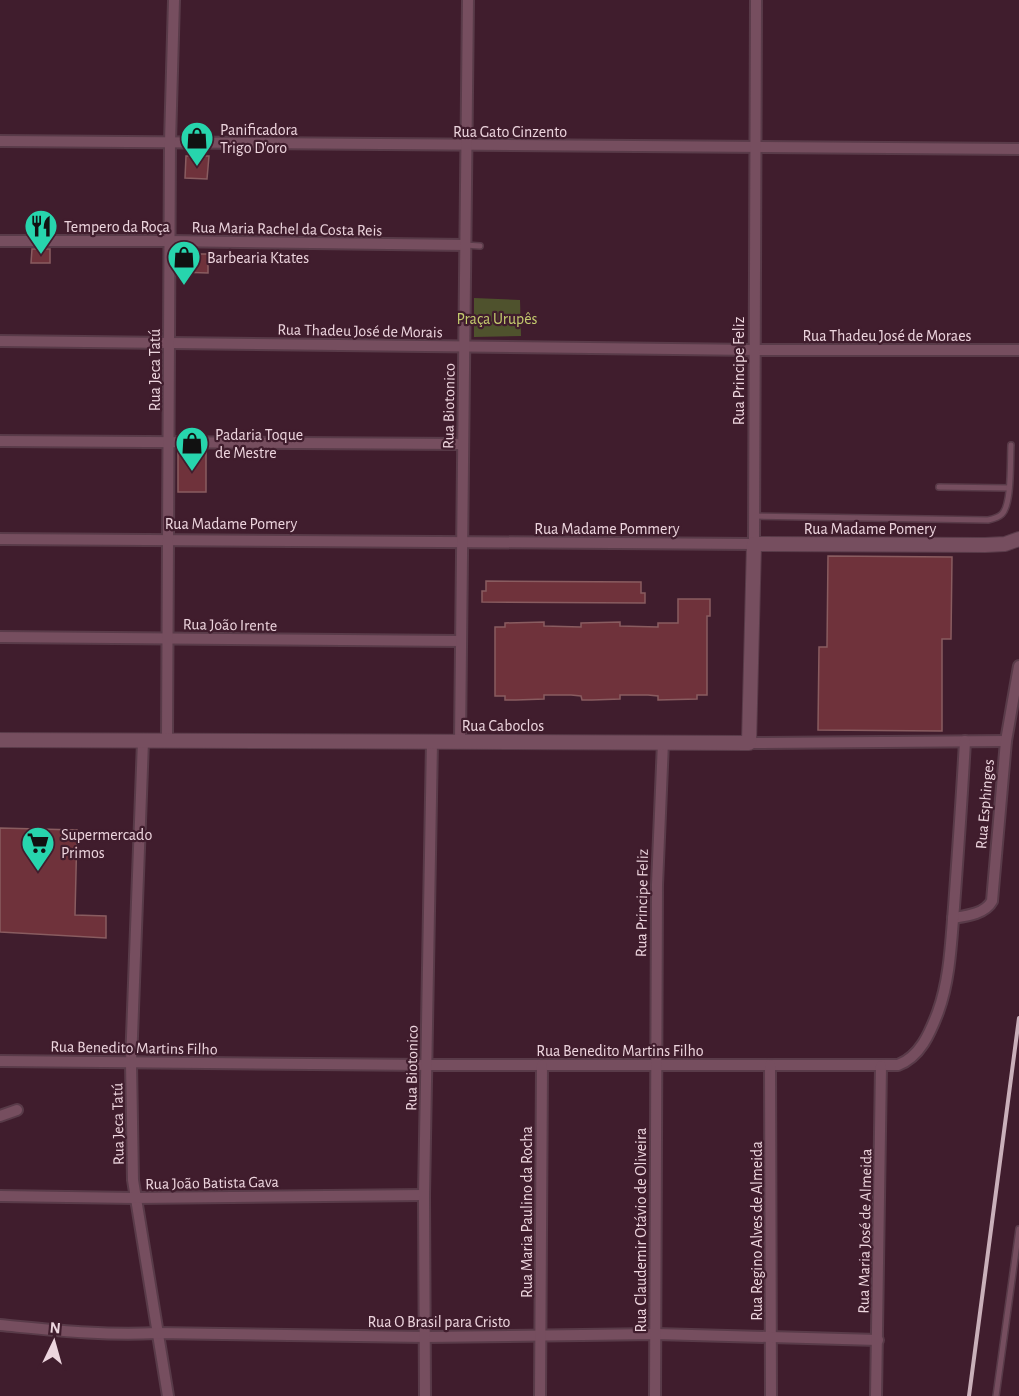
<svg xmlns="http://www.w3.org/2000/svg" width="1019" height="1396" font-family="'Alegreya Sans',sans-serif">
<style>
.green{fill:#4f522d}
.building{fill:#6f323b;stroke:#895c60;stroke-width:1.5}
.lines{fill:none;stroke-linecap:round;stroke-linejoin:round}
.service-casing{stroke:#593b49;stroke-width:8}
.minor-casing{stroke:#593b49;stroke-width:14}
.tertiary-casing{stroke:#593b49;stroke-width:16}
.service{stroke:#764e5f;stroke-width:5}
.minor{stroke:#764e5f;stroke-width:10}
.tertiary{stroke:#764e5f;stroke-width:14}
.rail{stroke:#cab0ba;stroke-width:4}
.labels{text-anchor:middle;stroke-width:4.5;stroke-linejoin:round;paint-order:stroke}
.poi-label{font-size:16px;fill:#edd5de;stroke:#401d2d;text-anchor:start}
.street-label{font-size:16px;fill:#edd5de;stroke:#401d2d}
.park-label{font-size:16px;fill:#c4cb6e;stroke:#401d2d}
</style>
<rect width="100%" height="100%" fill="#401d2d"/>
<path class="green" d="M474 298 520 300 521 336 474 337Z"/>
<g class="building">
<path d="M186 156H209L207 179 185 178Z"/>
<path d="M32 249H50V263H31Z"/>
<path d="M179 254H208V273L178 272Z"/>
<rect x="178" y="452" width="28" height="40"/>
<path d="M828 556 952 557 951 639H942V731L818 730 819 647H827Z"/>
<path d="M486 581 641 582V593H645V603L482 602V591H486Z"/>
<path d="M678 599H710V616H707V695H697V699L658 700V696L648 695H620V699L592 700H582L581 696 571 695H544V699L516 700H505V696H495V627H505V623L544 622V626L581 627V623L620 622V626L658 627V623H678Z"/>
<path d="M0 828 77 830 75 915 106 916V938L0 932Z"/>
</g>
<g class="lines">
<defs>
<g id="service">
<path d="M465 245 480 246"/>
<path d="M939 487 1009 488"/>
<path d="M754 516 988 520C993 519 998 518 1002 514 1012 504 1010 461 1011 445"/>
<path d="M996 1396 1019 1229"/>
</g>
<g id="minor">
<path d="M0 141 1019 149"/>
<path d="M0 241H170L465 245"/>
<path d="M0 341 755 350H1019"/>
<path d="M0 441 463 444"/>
<path d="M0 539 754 544 756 0"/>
<path d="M0 637 460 641"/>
<path d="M167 740 170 142 174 0"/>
<path d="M143 741 131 1063 133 1180 168 1396"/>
<path d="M460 741 468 0"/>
<path d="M749 743 1006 741"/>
<path d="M953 918C966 916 985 914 992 901L1006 741 1019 666"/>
<path d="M0 1061 427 1065H898C920 1057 930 1033 938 1012 950 979 951 942 954 907 958 852 962 797 965 741"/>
<path d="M770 1065 771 1396"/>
<path d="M0 1116 17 1110"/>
<path d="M0 1196 135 1198 424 1195"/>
<path d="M0 1325C53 1330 105 1336 157 1333L425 1337 656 1334 878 1340"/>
<path d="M425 1396 424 1195 432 741"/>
<path d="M540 1396 542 1065"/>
<path d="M655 1396 657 885 663 742"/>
<path d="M876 1396 881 1066"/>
</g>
<path id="tertiary" d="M0 740 749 743 754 544 985 545 1005 544 1019 539"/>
</defs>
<use href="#service" class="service-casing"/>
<use href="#minor" class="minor-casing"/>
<use href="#tertiary" class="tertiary-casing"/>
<use href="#service" class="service"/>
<use href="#minor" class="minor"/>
<use href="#tertiary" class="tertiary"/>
<path class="rail" d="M969 1396 1019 1018"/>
</g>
<defs>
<symbol id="shop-pin" viewBox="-11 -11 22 30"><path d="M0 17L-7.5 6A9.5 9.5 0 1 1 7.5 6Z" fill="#27d5ad" stroke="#401d2d"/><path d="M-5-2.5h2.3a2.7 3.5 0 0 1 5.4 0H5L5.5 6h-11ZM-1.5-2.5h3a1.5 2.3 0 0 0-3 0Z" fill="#111"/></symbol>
<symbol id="restaurant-pin" viewBox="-11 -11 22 30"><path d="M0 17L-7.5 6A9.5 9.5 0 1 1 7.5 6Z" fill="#27d5ad" stroke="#401d2d"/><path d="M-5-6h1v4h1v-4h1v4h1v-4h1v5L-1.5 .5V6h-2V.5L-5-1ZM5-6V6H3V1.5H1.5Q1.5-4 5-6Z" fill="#111"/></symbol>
<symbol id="supermarket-pin" viewBox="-11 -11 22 30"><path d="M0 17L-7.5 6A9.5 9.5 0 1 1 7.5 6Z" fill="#27d5ad" stroke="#401d2d"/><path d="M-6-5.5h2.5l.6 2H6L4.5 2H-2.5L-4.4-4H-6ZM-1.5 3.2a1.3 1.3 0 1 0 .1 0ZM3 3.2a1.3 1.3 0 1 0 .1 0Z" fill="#111"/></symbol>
</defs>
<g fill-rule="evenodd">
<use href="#shop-pin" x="178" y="119" width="38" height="52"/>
<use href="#restaurant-pin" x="22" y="207" width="38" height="52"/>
<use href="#shop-pin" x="165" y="238" width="38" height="52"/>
<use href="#shop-pin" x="173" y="424" width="38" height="52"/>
<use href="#supermarket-pin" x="19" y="824" width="38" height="52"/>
</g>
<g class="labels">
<g class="poi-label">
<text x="220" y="135">Panificadora<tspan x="220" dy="18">Trigo D'oro</tspan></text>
<text x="64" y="232">Tempero da Roça</text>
<text x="207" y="263">Barbearia Ktates</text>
<text x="215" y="440">Padaria Toque<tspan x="215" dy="18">de Mestre</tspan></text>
<text x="61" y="840">Supermercado<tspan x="61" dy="18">Primos</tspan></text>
</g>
<g class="street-label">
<text x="510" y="137">Rua Gato Cinzento</text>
<text transform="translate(287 228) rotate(1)" y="6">Rua Maria Rachel da Costa Reis</text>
<text transform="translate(360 330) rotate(1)" y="6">Rua Thadeu José de Morais</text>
<text x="887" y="341">Rua Thadeu José de Moraes</text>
<text transform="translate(154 370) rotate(-90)" y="6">Rua Jeca Tatú</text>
<text transform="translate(738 371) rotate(-90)" y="6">Rua Principe Feliz</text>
<text transform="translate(448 406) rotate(-89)" y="6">Rua Biotonico</text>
<text x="231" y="529">Rua Madame Pomery</text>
<text x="607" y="534">Rua Madame Pommery</text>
<text x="870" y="534">Rua Madame Pomery</text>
<text transform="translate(230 624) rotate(1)" y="6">Rua João Irente</text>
<text x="503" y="731">Rua Caboclos</text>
<text transform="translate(984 804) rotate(-85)" y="6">Rua Esphinges</text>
<text transform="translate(641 903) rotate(-89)" y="6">Rua Principe Feliz</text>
<text transform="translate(134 1047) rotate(1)" y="6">Rua Benedito Martins Filho</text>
<text x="620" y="1056">Rua Benedito Martins Filho</text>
<text transform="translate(411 1068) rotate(-89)" y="6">Rua Biotonico</text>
<text transform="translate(117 1124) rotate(-91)" y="6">Rua Jeca Tatú</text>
<text transform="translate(212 1182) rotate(-1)" y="6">Rua João Batista Gava</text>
<text transform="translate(526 1212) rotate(-90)" y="6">Rua Maria Paulino da Rocha</text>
<text transform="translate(640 1230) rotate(-90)" y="6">Rua Claudemir Otávio de Oliveira</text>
<text transform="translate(756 1231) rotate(-90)" y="6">Rua Regino Alves de Almeida</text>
<text transform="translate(864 1231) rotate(-89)" y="6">Rua Maria José de Almeida</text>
<text x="439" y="1327">Rua O Brasil para Cristo</text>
</g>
<g class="park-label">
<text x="497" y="324">Praça Urupês</text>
</g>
</g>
<g transform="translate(54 1342) rotate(5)" stroke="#401d2d" stroke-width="4.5" paint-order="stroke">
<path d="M0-4.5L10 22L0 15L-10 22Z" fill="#edd5de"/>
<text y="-9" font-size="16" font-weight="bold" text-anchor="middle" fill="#edd5de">N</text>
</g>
</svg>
